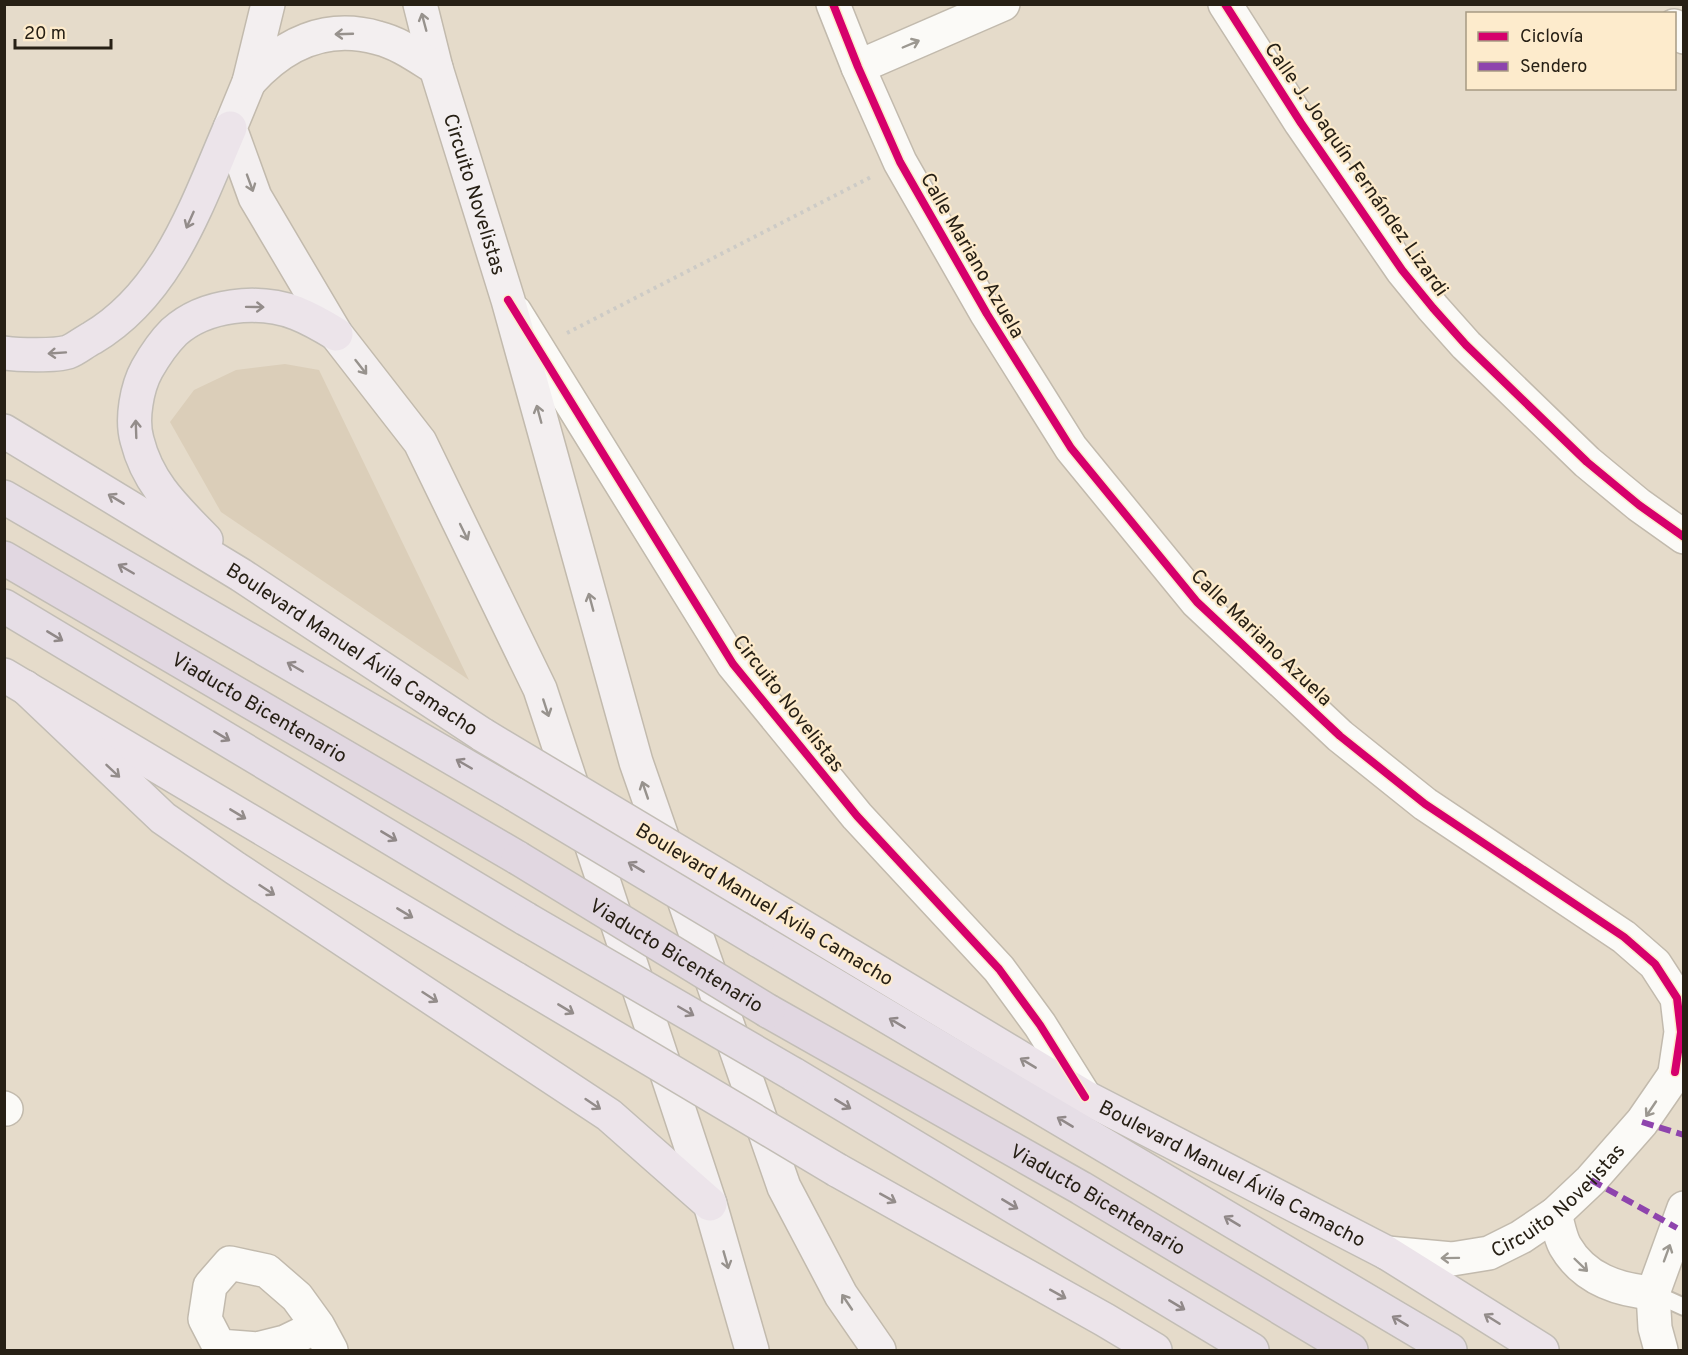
<svg xmlns="http://www.w3.org/2000/svg" width="1688" height="1355" font-family="Overpass,sans-serif">
<style>
.green{fill:#dbceb9}
.lines{fill:none;stroke-linecap:round;stroke-linejoin:round}
.service-casing{stroke:#c2baad;stroke-width:20}
.minor-casing{stroke:#c2baad;stroke-width:36}
.secondary-casing{stroke:#c2baad;stroke-width:36}
.primary-casing{stroke:#c2bdb5;stroke-width:36}
.trunk-casing{stroke:#c2bdb5;stroke-width:36}
.motorway-casing{stroke:#c2bdb5;stroke-width:36}
.path{stroke:#cdcbc6;stroke-width:4;stroke-dasharray:3 4.5;stroke-linecap:butt}
.service{stroke:#fbfaf7;stroke-width:16}
.minor{stroke:#fbfaf7;stroke-width:33}
.secondary{stroke:#f3eff0;stroke-width:33}
.primary{stroke:#ece4ea;stroke-width:33}
.trunk{stroke:#e6dee6;stroke-width:33}
.motorway{stroke:#e1d7e1;stroke-width:33}
.primary-bridge-casing{stroke:#c2bdb5;stroke-width:36;stroke-linecap:butt}
.trunk-bridge-casing{stroke:#c2bdb5;stroke-width:36;stroke-linecap:butt}
.motorway-bridge-casing{stroke:#c2bdb5;stroke-width:36;stroke-linecap:butt}
.primary-bridge{stroke:#ece4ea;stroke-width:33}
.trunk-bridge{stroke:#e6dee6;stroke-width:33}
.motorway-bridge{stroke:#e1d7e1;stroke-width:33}
.quiet{stroke:#8e44ad;stroke-width:6;stroke-dasharray:12 6;stroke-linecap:butt}
.cycleway-casing{stroke:#fdebcc;stroke-width:11}
.cycleway{stroke:#d6006c;stroke-width:8}
.oneway{stroke:#97928d}
.oneway2{stroke:#9c9891}
.oneway3{stroke:#938c8a}
.oneway4{stroke:#908888}
.labels{text-anchor:middle;stroke-width:4.5;stroke-linejoin:round;paint-order:stroke}
.street-label{font-size:20px;fill:#272015;stroke:#fdebcc}
</style>
<rect width="100%" height="100%" fill="#e5dbca"/>
<path class="green" d="M285 364 319 370 469 680 221 512 170 422 194 390 236 370Z"/>
<g class="lines">
<defs>
<path id="service" d="M1653 1293 1684 1307"/>
<g id="minor">
<path d="M833 4 858 67 900 162 987 314 1071 448 1197 602 1340 736 1425 804 1624 937 1655 964 1677 998 1681 1032 1675 1072"/>
<path d="M1225 4 1301 123 1402 270 1433 308 1466 345 1587 462 1639 505 1684 537"/>
<path d="M1674 26 1684 37"/>
<path d="M858 67 1003 4"/>
<path d="M515 312 733 664 857 816 999 969 1040 1025 1085 1097"/>
<path d="M4 1108 6 1109"/>
<path d="M1555 1214C1558 1224 1560 1237 1565 1246 1584 1279 1617 1290 1653 1293"/>
<path id="s1" d="M1387 1253 1452 1259 1489 1253 1521 1237 1555 1214 1591 1180 1642 1122 1684 1061"/>
<path d="M318 1326 285 1342 257 1349 219 1346 205 1319 210 1286 230 1263 267 1271 297 1297 318 1326 331 1350"/>
<path d="M1661 1350 1655 1328 1653 1293 1684 1208"/>
</g>
<g id="secondary">
<path d="M268 4 249 82 230 128 255 197 336 334 420 442 540 689 710 1204 752 1350"/>
<path id="s2" d="M420 4 436 68 508 300 636 762 784 1187 841 1295 879 1350"/>
<path d="M249 82C283 44 326 23 378 38 399 43 418 57 436 68"/>
</g>
<g id="primary">
<path d="M4 353C18 355 56 356 68 352 76 349 84 342 92 338 168 293 197 204 230 128"/>
<path id="s3" d="M4 431 241 575 483 735"/>
<path d="M206 540C175 508 148 484 137 440 131 419 137 387 147 369 155 355 163 343 174 332 205 304 258 299 296 313 311 319 323 326 336 334"/>
<path d="M4 675 516 979"/>
<path d="M25 687 163 818 235 868 609 1115 710 1204"/>
<path id="s4" d="M752 896 1085 1097 1387 1253 1542 1350"/>
<path d="M837 1170 1105 1320 1155 1350"/>
</g>
<g id="trunk">
<path d="M4 497 514 794"/>
<path d="M4 606 526 919"/>
<path d="M758 940 1450 1350"/>
<path d="M793 1074 1252 1350"/>
</g>
<g id="motorway">
<path id="s5" d="M4 558 518 858"/>
<path id="s6" d="M768 1011 1081 1188 1351 1350"/>
</g>
</defs>
<use href="#service" class="service-casing"/>
<use href="#minor" class="minor-casing"/>
<use href="#secondary" class="secondary-casing"/>
<use href="#primary" class="primary-casing"/>
<use href="#trunk" class="trunk-casing"/>
<use href="#motorway" class="motorway-casing"/>
<path class="path" d="M567 333 873 176"/>
<use href="#service" class="service"/>
<use href="#minor" class="minor"/>
<use href="#secondary" class="secondary"/>
<use href="#primary" class="primary"/>
<use href="#trunk" class="trunk"/>
<use href="#motorway" class="motorway"/>
<defs>
<g id="primary-bridge">
<path d="M483 735 752 896"/>
<path d="M516 979 837 1170"/>
</g>
<g id="trunk-bridge">
<path d="M514 794 758 940"/>
<path d="M526 919 793 1074"/>
</g>
<g id="motorway-bridge">
<path id="s7" d="M518 858 768 1011"/>
</g>
</defs>
<use href="#primary-bridge" class="primary-bridge-casing"/>
<use href="#trunk-bridge" class="trunk-bridge-casing"/>
<use href="#motorway-bridge" class="motorway-bridge-casing"/>
<use href="#primary-bridge" class="primary-bridge"/>
<use href="#trunk-bridge" class="trunk-bridge"/>
<use href="#motorway-bridge" class="motorway-bridge"/>
<g class="quiet">
<path d="M1642 1122 1684 1135"/>
<path d="M1591 1180 1677 1228"/>
</g>
<defs>
<g id="cycleway">
<path d="M833 4 858 67 900 162 987 314 1071 448 1197 602 1340 736 1425 804 1624 937 1655 964 1677 998 1681 1032 1675 1072"/>
<path d="M1225 4 1301 123 1402 270 1433 308 1466 345 1587 462 1639 505 1684 537"/>
<path d="M508 300 733 664 857 816 999 969 1040 1025 1085 1097"/>
</g>
</defs>
<use href="#cycleway" class="cycleway-casing"/>
<use href="#cycleway" class="cycleway"/>
</g>
<defs><path id="oneway-shaft" d="M-6 0H5M1.5-3L5.5 0L1.5 3" fill="none" stroke-width="1.6" stroke-linecap="round" stroke-linejoin="round" transform="scale(1.5)"/></defs>
<g class="oneway">
<use href="#oneway-shaft" transform="translate(424 22) rotate(-105)"/>
<use href="#oneway-shaft" transform="translate(344 34) rotate(178)"/>
<use href="#oneway-shaft" transform="translate(250 183) rotate(70)"/>
<use href="#oneway-shaft" transform="translate(361 367) rotate(52)"/>
<use href="#oneway-shaft" transform="translate(539 414) rotate(-105)"/>
<use href="#oneway-shaft" transform="translate(464 532) rotate(64)"/>
<use href="#oneway-shaft" transform="translate(591 602) rotate(-105)"/>
<use href="#oneway-shaft" transform="translate(546 708) rotate(72)"/>
<use href="#oneway-shaft" transform="translate(645 790) rotate(-109)"/>
<use href="#oneway-shaft" transform="translate(726 1260) rotate(74)"/>
<use href="#oneway-shaft" transform="translate(847 1302) rotate(-124)"/>
</g>
<g class="oneway2">
<use href="#oneway-shaft" transform="translate(911 44) rotate(-23)"/>
<use href="#oneway-shaft" transform="translate(1651 1109) rotate(124)"/>
<use href="#oneway-shaft" transform="translate(1667 1253) rotate(-70)"/>
<use href="#oneway-shaft" transform="translate(1450 1258) rotate(179)"/>
<use href="#oneway-shaft" transform="translate(1581 1265) rotate(44)"/>
</g>
<g class="oneway3">
<use href="#oneway-shaft" transform="translate(190 220) rotate(114)"/>
<use href="#oneway-shaft" transform="translate(255 307) rotate(1)"/>
<use href="#oneway-shaft" transform="translate(57 353) rotate(176)"/>
<use href="#oneway-shaft" transform="translate(136 429) rotate(-92)"/>
<use href="#oneway-shaft" transform="translate(116 499) rotate(-149)"/>
<use href="#oneway-shaft" transform="translate(113 771) rotate(43)"/>
<use href="#oneway-shaft" transform="translate(238 814) rotate(31)"/>
<use href="#oneway-shaft" transform="translate(267 890) rotate(33)"/>
<use href="#oneway-shaft" transform="translate(405 913) rotate(31)"/>
<use href="#oneway-shaft" transform="translate(430 997) rotate(33)"/>
<use href="#oneway-shaft" transform="translate(566 1009) rotate(31)"/>
<use href="#oneway-shaft" transform="translate(1028 1063) rotate(-149)"/>
<use href="#oneway-shaft" transform="translate(593 1104) rotate(34)"/>
<use href="#oneway-shaft" transform="translate(888 1198) rotate(29)"/>
<use href="#oneway-shaft" transform="translate(1058 1294) rotate(29)"/>
<use href="#oneway-shaft" transform="translate(1492 1319) rotate(-148)"/>
</g>
<g class="oneway4">
<use href="#oneway-shaft" transform="translate(126 569) rotate(-150)"/>
<use href="#oneway-shaft" transform="translate(55 636) rotate(31)"/>
<use href="#oneway-shaft" transform="translate(295 667) rotate(-150)"/>
<use href="#oneway-shaft" transform="translate(222 736) rotate(31)"/>
<use href="#oneway-shaft" transform="translate(464 764) rotate(-150)"/>
<use href="#oneway-shaft" transform="translate(389 836) rotate(31)"/>
<use href="#oneway-shaft" transform="translate(636 867) rotate(-149)"/>
<use href="#oneway-shaft" transform="translate(686 1011) rotate(30)"/>
<use href="#oneway-shaft" transform="translate(897 1023) rotate(-149)"/>
<use href="#oneway-shaft" transform="translate(843 1104) rotate(31)"/>
<use href="#oneway-shaft" transform="translate(1065 1122) rotate(-149)"/>
<use href="#oneway-shaft" transform="translate(1010 1204) rotate(31)"/>
<use href="#oneway-shaft" transform="translate(1232 1221) rotate(-149)"/>
<use href="#oneway-shaft" transform="translate(1177 1305) rotate(31)"/>
<use href="#oneway-shaft" transform="translate(1400 1321) rotate(-149)"/>
</g>
<g class="labels">
<g class="street-label">
<text transform="translate(1357 169) rotate(55)" y="7">Calle J. Joaquín Fernández Lizardi</text>
<text dy="7" stroke="none"><textPath href="#s2" startOffset="198">Circuito Novelistas</textPath></text>
<text transform="translate(973 255) rotate(60)" y="7">Calle Mariano Azuela</text>
<text transform="translate(1262 637) rotate(44)" y="7">Calle Mariano Azuela</text>
<text dy="7" stroke="none"><textPath href="#s3" startOffset="411">Boulevard Manuel Ávila Camacho</textPath></text>
<text transform="translate(789 703) rotate(52)" y="7">Circuito Novelistas</text>
<text dy="7" stroke="none"><textPath href="#s5" startOffset="296">Viaducto Bicentenario</textPath></text>
<text transform="translate(765 904) rotate(31)" y="7">Boulevard Manuel Ávila Camacho</text>
<text dy="7" stroke="none"><textPath href="#s7" startOffset="186">Viaducto Bicentenario</textPath></text>
<text dy="7" stroke="none"><textPath href="#s4" startOffset="555">Boulevard Manuel Ávila Camacho</textPath></text>
<text dy="7" stroke="none"><textPath href="#s1" startOffset="190">Circuito Novelistas</textPath></text>
<text dy="7" stroke="none"><textPath href="#s6" startOffset="380">Viaducto Bicentenario</textPath></text>
</g>
</g>
<rect width="1688" height="1355" fill="none" stroke="#272015" stroke-width="12"/>
<rect x="1466" y="12" width="210" height="78" fill="#fdebcc" stroke="#a79a83" stroke-width="1.5"/>
<rect x="1478" y="32" width="30" height="9" fill="#d6006c" stroke="#a79a83" stroke-width="1.5"/>
<text x="1520" y="42" font-size="18" fill="#272015">Ciclovía</text>
<rect x="1478" y="62" width="30" height="9" fill="#8e44ad" stroke="#a79a83" stroke-width="1.5"/>
<text x="1520" y="72" font-size="18" fill="#272015">Sendero</text>
<path d="M15 39v9h96v-9" fill="none" stroke="#272015" stroke-width="3"/>
<text x="24" y="39" font-size="18" fill="#272015" stroke="#fdebcc" stroke-width="4.5" paint-order="stroke">20 m</text>
</svg>
